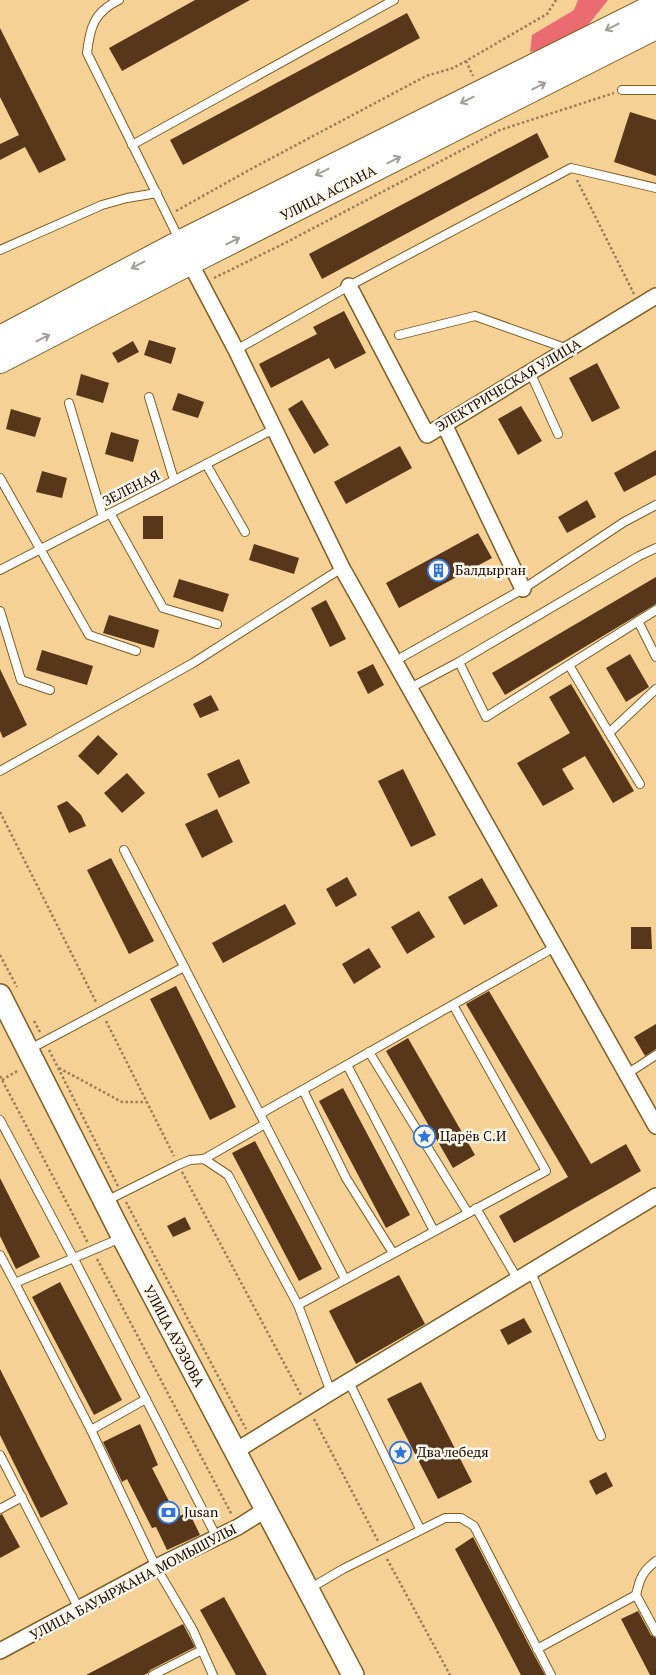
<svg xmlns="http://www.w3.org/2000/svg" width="656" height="1675" font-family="'PT Serif',serif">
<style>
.forest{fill:#eb6b73}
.building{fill:#57361a}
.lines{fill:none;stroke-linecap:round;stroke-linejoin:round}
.lane-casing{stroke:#7f5e23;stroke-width:10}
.street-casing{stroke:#7f5e23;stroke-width:18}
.secondary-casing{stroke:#7f5e23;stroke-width:24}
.primary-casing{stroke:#7f5e23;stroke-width:26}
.path{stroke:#987d57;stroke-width:2.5;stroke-dasharray:2.5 2.5;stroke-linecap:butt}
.lane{stroke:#fff;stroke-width:8}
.street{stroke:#fff;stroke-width:15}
.secondary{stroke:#fff;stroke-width:21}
.primary{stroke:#fff;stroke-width:24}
.oneway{stroke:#a29d99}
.labels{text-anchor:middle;stroke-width:5;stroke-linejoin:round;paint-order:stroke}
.street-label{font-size:14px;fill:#160900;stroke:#fff7ec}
.poi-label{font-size:14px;fill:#160900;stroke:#fff7ec;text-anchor:start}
</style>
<rect width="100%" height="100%" fill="#f6d196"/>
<path class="forest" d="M578 0H608L573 44 530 52 532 35 574 10Z"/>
<g class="building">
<path d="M195 0H250L122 71 109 48Z"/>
<path d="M407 13 420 38 183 165 170 140Z"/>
<path d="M0 28 66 160 39 173 25 147 0 160V144L19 135 0 97Z"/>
<path d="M630 112 656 120V176L614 162Z"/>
<path d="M537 133 549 157 322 279 309 254Z"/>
<path d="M344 311 366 353 335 369 329 358 271 388 259 364 317 334 313 327Z"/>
<path d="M149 340 176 348 171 364 144 355Z"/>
<path d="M133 341 139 352 118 363 112 353Z"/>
<path d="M597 363 620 408 592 422 569 378Z"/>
<path d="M81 374 109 383 103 403 76 395Z"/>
<path d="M178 393 204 402 198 418 172 410Z"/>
<path d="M302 400 329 445 314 454 288 409Z"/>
<path d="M521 406 542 441 518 455 498 419Z"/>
<path d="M11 409 41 418 35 437 6 429Z"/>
<path d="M111 432 139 440 133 462 105 454Z"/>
<path d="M400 446 412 468 346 504 334 482Z"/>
<path d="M656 450V475L624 492 614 473Z"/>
<path d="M42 471 67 478 62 498 36 492Z"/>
<path d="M587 500 596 517 567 533 558 517Z"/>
<rect x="143" y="516" width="20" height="23"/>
<path d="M478 533 492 558 399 608 386 583Z"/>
<path d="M254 544 299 558 294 574 249 560Z"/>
<path d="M656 577V604L505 695 492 673Z"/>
<path d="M179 579 229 594 223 612 173 597Z"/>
<path d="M326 600 346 639 330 647 311 608Z"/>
<path d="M109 615 159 630 154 648 103 633Z"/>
<path d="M42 650 93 666 87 685 36 670Z"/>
<path d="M630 654 649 687 626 702 606 668Z"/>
<path d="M373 664 384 685 368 694 357 672Z"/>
<path d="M0 669 27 725 3 738 0 731Z"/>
<path d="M571 684 634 791 613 803 585 756 562 769 574 789 543 806 517 763 570 733 549 697Z"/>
<path d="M211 695 219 710 200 718 193 704Z"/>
<path d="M98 735 118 754 98 775 78 756Z"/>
<path d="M239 759 250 783 219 798 207 774Z"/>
<path d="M403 769 436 835 411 847 378 781Z"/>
<path d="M127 773 145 793 122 813 104 793Z"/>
<path d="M67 801 81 815 86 826 69 833 57 806Z"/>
<path d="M217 809 233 842 202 858 185 824Z"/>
<path d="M111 858 154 941 129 954 87 870Z"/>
<path d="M347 877 357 895 336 907 326 889Z"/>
<path d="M482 878 498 906 464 925 448 897Z"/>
<path d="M285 904 296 924 223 963 212 943Z"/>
<path d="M419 911 435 937 407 954 391 927Z"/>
<path d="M631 927H651L652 949H631Z"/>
<path d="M369 948 381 967 354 984 342 964Z"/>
<path d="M176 986 236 1107 210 1120 150 999Z"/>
<path d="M489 991 591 1164 626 1144 641 1171 514 1243 499 1216 568 1177 466 1004Z"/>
<path d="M656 1024V1049L645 1056 634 1037Z"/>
<path d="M408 1038 475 1155 453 1168 386 1051Z"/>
<path d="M343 1088 410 1215 386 1228 319 1101Z"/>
<path d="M255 1141 322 1269 299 1281 232 1153Z"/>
<path d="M0 1178 40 1257 16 1269 0 1236Z"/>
<path d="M185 1217 191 1229 173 1237 167 1226Z"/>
<path d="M399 1275 425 1324 356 1364 329 1311Z"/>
<path d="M60 1282 122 1400 94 1415 32 1297Z"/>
<path d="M524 1318 532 1332 508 1345 500 1330Z"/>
<path d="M0 1369 68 1504 41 1518 0 1435Z"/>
<path d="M421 1382 472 1482 438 1499 387 1399Z"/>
<path d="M140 1424 158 1465 152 1468 177 1517 189 1512 200 1535 167 1550 156 1527 152 1528 127 1479 122 1482 103 1442Z"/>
<path d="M606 1472 613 1486 596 1495 589 1481Z"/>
<path d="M2 1514 20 1547 0 1558V1515Z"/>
<path d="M473 1537 532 1651 545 1675H521L455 1549Z"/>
<path d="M224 1597 267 1675H236L200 1610Z"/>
<path d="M638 1611 651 1635 656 1638V1675H650L621 1619Z"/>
<path d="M183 1624 195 1647 150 1670 148 1673 144 1675H86Z"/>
</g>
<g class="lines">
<defs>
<g id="lane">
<path d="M119 0C94 12 90 27 87 53L180 241"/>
<path d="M622 90H656"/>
<path d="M132 145 394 0"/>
<path d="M0 250 102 205 127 198 157 193"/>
<path d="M399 335 475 316 568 349"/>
<path d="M236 350 349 286 571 168 656 188"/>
<path d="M530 372 558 434"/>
<path d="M149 397 174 480"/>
<path d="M69 403 103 517"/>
<path d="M206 464 245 532"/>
<path d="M0 478 89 635 136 651"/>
<path d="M110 513 163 608 217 624"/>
<path d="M0 570 274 429"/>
<path d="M0 611 21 680 50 690"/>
<path d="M638 621 656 657"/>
<path d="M395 661 523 589 624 522 656 505"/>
<path d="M459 662 486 717 656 610"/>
<path d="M569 665 609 733 656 689"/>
<path d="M410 688 459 662 639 556 656 548"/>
<path d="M609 733 640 784"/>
<path d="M0 771 193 663 342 568"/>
<path d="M124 850 345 1279"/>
<path d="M30 1049 184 967"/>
<path d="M369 1052 468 1213"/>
<path d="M347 1065 434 1231"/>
<path d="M627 1074 656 1055"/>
<path d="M303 1090 346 1178 393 1253"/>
<path d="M260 1114 555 947"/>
<path d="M0 1120 73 1257 216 1536"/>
<path d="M204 1159 265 1124"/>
<path d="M106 1201 178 1165 190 1160 204 1159 228 1175 298 1305"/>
<path d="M476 1208 518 1280"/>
<path d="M0 1255 15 1283 121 1238"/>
<path d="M531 1272 601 1436"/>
<path d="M15 1283 91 1430 156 1567 193 1630 213 1675"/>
<path d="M349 1382 420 1529"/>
<path d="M331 1392 298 1305 546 1171 453 1005"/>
<path d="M91 1430 146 1399"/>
<path d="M0 1455 79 1609"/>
<path d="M0 1509 22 1497"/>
<path d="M656 1561C642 1572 640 1578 636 1595L656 1632"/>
<path d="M309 1589 343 1569 445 1518H461L474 1526 551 1675"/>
<path d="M537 1649 636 1595"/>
<path d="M153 1675 202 1650"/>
</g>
<g id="street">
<path d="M187 257 236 350 342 568 656 1126"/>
<path d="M349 286 427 435 656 296"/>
<path d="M444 424 523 589"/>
<path d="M234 1452 331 1392 656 1196"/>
<path d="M0 1651 156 1567 238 1527 265 1510"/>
</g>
<path id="secondary" d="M0 995 123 1238 353 1675"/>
<g id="primary">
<path d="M0 338 181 242 656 5"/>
<path d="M0 361 189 263 656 27"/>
</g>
</defs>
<use href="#lane" class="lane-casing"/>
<use href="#street" class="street-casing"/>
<use href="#secondary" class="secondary-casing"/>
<use href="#primary" class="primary-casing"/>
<g class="path">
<path d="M466 61 473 76"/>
<path d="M577 180 634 294"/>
<path d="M176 211 251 169 426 76 453 68 466 61 547 14 556 0"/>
<path d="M214 278 285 243 500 130 614 93"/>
<path d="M0 812 96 1002"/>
<path d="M0 955 17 987"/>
<path d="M34 1021 41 1034"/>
<path d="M106 1021 174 1156"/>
<path d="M49 1050 118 1186"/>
<path d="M59 1068 122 1102H146"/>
<path d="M0 1076 88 1243"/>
<path d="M2 1080 19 1070"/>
<path d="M182 1172 301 1395"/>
<path d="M126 1202 246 1429"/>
<path d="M97 1259 232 1515"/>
<path d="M314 1419 378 1541"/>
<path d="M387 1559 450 1675"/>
</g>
<use href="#lane" class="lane"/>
<use href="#street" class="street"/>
<use href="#secondary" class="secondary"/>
<use href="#primary" class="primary"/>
</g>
<defs><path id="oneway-shaft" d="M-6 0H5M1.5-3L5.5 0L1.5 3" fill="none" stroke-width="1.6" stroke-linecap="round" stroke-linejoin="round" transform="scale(1.25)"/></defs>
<g class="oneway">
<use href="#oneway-shaft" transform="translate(612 27) rotate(153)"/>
<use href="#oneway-shaft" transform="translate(539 86) rotate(-27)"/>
<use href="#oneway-shaft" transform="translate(467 100) rotate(153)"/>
<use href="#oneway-shaft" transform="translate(394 160) rotate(-27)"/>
<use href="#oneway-shaft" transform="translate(322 172) rotate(153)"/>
<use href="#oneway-shaft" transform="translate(233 241) rotate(-27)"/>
<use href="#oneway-shaft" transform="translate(138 265) rotate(152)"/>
<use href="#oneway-shaft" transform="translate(43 338) rotate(-27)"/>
</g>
<defs>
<symbol id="building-ring" viewBox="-11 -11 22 22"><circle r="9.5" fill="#fff7ec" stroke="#2d76e2" stroke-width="1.5"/><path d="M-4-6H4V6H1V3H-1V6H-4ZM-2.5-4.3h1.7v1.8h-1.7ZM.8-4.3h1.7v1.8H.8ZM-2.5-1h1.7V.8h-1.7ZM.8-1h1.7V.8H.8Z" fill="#2d76e2"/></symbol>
<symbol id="sight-ring" viewBox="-11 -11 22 22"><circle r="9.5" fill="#fff7ec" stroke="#2d76e2" stroke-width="1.5"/><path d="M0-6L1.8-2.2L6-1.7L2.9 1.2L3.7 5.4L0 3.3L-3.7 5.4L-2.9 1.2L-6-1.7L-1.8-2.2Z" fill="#2d76e2"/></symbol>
<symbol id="bank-ring" viewBox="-11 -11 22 22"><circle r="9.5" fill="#fff7ec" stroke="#2d76e2" stroke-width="1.5"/><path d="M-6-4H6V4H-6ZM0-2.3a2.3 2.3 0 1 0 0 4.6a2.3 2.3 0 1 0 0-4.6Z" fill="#2d76e2"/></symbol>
</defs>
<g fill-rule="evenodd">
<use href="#building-ring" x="426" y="558" width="25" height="25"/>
<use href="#sight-ring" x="412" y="1124" width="25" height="25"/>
<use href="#sight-ring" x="388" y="1440" width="25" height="25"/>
<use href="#bank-ring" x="156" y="1500" width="25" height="25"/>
</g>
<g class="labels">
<g class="street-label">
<text transform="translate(328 193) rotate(-27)" y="5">УЛИЦА АСТАНА</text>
<text transform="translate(508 385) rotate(-31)" y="5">ЭЛЕКТРИЧЕСКАЯ УЛИЦА</text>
<text transform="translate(131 488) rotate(-27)" y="5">ЗЕЛЕНАЯ</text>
<text transform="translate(174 1336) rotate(62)" y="5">УЛИЦА АУЭЗОВА</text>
<text transform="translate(133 1582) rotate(-28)" y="5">УЛИЦА БАУЫРЖАНА МОМЫШУЛЫ</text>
</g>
<g class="poi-label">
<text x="455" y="575">Балдырган</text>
<text x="440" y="1141">Царёв С.И</text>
<text x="417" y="1457">Два лебедя</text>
<text x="184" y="1517">Jusan</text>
</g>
</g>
</svg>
